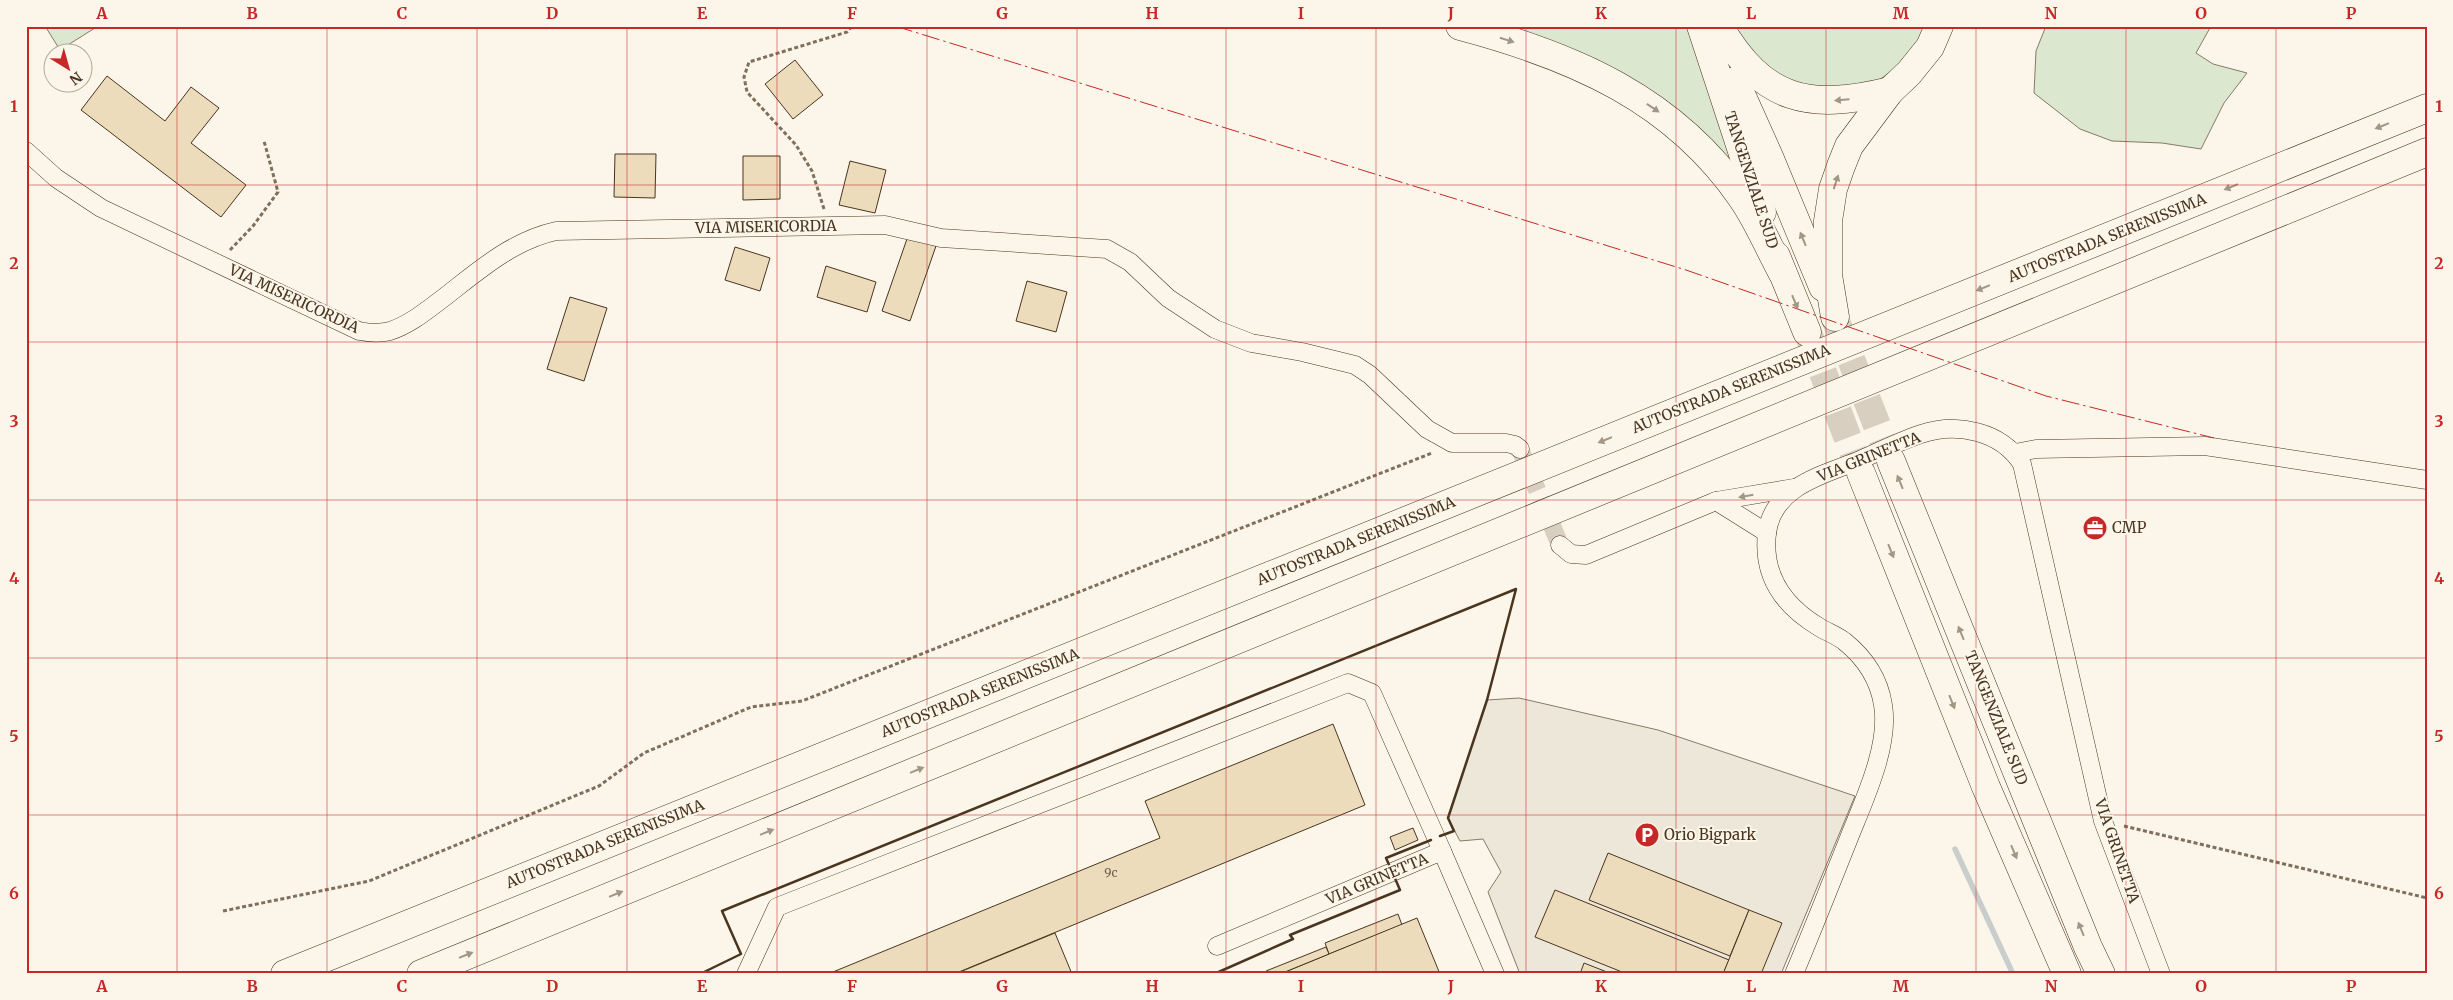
<svg xmlns="http://www.w3.org/2000/svg" width="2453" height="1000" font-family="Merriweather,serif">
<style>
.green{fill:#dce7d0;stroke:#887966}
.parking{fill:#ede7d9;stroke:#887966}
.lines{fill:none;stroke-linecap:round;stroke-linejoin:round}
.stream{stroke:#c9cecd;stroke-width:5.5}
.building{fill:#ecdcbc;stroke:#4a3520}
.street-tunnel{stroke:#d8cfc1;stroke-width:18;stroke-dasharray:18 9;stroke-linecap:butt}
.highway-tunnel{stroke:#d8cfc1;stroke-width:28;stroke-dasharray:28 14;stroke-linecap:butt}
.street-casing{stroke:#4a3520;stroke-width:19}
.highway-casing{stroke:#4a3520;stroke-width:29}
.path{stroke:#7f6f5c;stroke-width:3;stroke-dasharray:4 2.5;stroke-linecap:butt}
.street{stroke:#fbf6e9;stroke-width:18}
.highway{stroke:#fbf6e9;stroke-width:28}
.wall{stroke:#4a3520;stroke-width:2.5}
.power{stroke:#c62828;stroke-width:1;stroke-dasharray:18 4 2.5 4;stroke-linecap:butt}
.oneway{fill:#a29684}
.grid{fill:none;stroke:#c62828;stroke-width:1;stroke-opacity:0.55}
.labels{text-anchor:middle;stroke-width:4;stroke-linejoin:round;paint-order:stroke}
.number-label{font-size:12px;fill:#725f47}
.street-label{font-size:15px;fill:#4a3520;stroke:#fbf6e9}
.poi-label{font-size:15px;fill:#4a3520;stroke:#fbf6e9;text-anchor:start}
.neatline{fill:none;stroke:#c62828;stroke-width:2}
.grid-label{font-size:16px;text-anchor:middle;font-weight:bold;fill:#c62828}
</style>
<rect width="100%" height="100%" fill="#fbf6e9"/>
<g class="green">
<path d="M45 26H98L60 50Z"/>
<path d="M1502 26H1688L1744 173 1637 82 1596 59Z"/>
<path d="M1729 26H1926L1919 42 1903 63 1879 80 1863 87 1812 91 1763 71Z"/>
<path d="M2046 26H2211L2196 53 2213 64 2247 73 2224 103 2201 149 2162 143 2112 141 2080 129 2034 93 2036 51Z"/>
</g>
<path class="parking" d="M1519 698 1658 730 1855 796 1781 974H1520L1488 892 1501 872 1483 839 1460 841 1448 818 1487 700Z"/>
<g class="lines">
<path class="stream" d="M1955 849 2013 974"/>
</g>
<g class="building">
<path d="M795 60 823 95 793 119 765 84Z"/>
<path d="M107 76 165 121 191 87 219 108 191 143 246 185 221 217 81 110Z"/>
<path d="M615 154H656L655 198 614 197Z"/>
<path d="M743 156H780V199L743 200Z"/>
<path d="M850 161 886 170 875 213 839 205Z"/>
<path d="M908 236 936 246 910 321 882 311Z"/>
<path d="M735 247 770 258 760 291 725 280Z"/>
<path d="M826 266 876 282 867 312 817 297Z"/>
<path d="M1027 281 1067 292 1056 332 1016 321Z"/>
<path d="M570 297 607 308 584 381 547 369Z"/>
<path d="M1333 724 1365 805 954 974H828L1160 838 1145 801Z"/>
<path d="M1413 828 1418 840 1395 850 1390 837Z"/>
<path d="M1608 853 1749 910 1730 956 1589 900Z"/>
<path d="M1555 890 1729 960 1723 974H1627L1535 937Z"/>
<path d="M1749 910 1782 923 1761 974H1723Z"/>
<path d="M1398 914 1402 925 1329 954 1325 943Z"/>
<path d="M1417 918 1440 974H1280L1329 954Z"/>
<path d="M1055 933 1072 974H955Z"/>
<path d="M1326 947 1329 954 1280 974H1267L1266 971Z"/>
<path d="M1584 963 1612 974H1580Z"/>
</g>
<g class="lines">
<path class="street-tunnel" d="M1520 449 1560 545"/>
<g class="highway-tunnel">
<path d="M1836 321 1891 461"/>
<path d="M1808 333 1861 473"/>
</g>
<defs>
<g id="street">
<path d="M26 151 56 178 101 208 359 331C370 333 379 334 390 331 409 325 426 311 442 299 477 272 511 241 556 231L885 225 941 238 1107 249 1130 262 1168 298 1215 329 1251 343 1302 352 1355 365 1370 375 1427 429 1452 443H1506L1515 445 1520 449"/>
<path d="M2015 453 2036 449 2205 446 2427 480"/>
<path d="M1767 533 1716 501 1794 488"/>
<path d="M1560 545 1571 554 1586 555 1716 501"/>
<path d="M1217 946 1442 851 1495 974"/>
<path d="M746 974 777 907 1348 683 1372 693 1442 851"/>
<path d="M1794 974C1813 929 1831 883 1849 838 1864 800 1890 746 1883 705 1879 679 1864 657 1844 641 1836 635 1827 632 1819 627 1784 606 1762 576 1767 533 1773 486 1823 475 1860 460 1880 451 1900 441 1921 434 1957 422 2001 431 2022 464L2103 821 2161 974"/>
</g>
<g id="highway">
<path d="M1460 26C1573 56 1674 99 1742 198 1758 221 1769 248 1782 272"/>
<path d="M1701 26 1762 212"/>
<path d="M1719 26C1763 101 1808 111 1890 91"/>
<path d="M1735 81 1770 159 1823 287"/>
<path d="M1776 256 1807 332"/>
<path d="M1835 317 1828 275V221L1833 189 1841 166 1849 146 1890 91 1909 73 1930 47 1939 26"/>
<path d="M1891 461 2088 947 2101 974"/>
<path d="M1861 473 1986 787 2067 974"/>
<path d="M285 974 2427 108"/>
<path d="M421 974 2427 152"/>
</g>
</defs>
<use href="#street" class="street-casing"/>
<use href="#highway" class="highway-casing"/>
<g class="path">
<path d="M824 209 812 171 796 145 747 92 744 77 749 62 847 32 852 26"/>
<path d="M230 250 253 226 278 192 264 141"/>
<path d="M2124 826 2427 898"/>
<path d="M223 911 369 881 599 786 644 753 751 707 802 701 1432 453"/>
</g>
<use href="#street" class="street"/>
<use href="#highway" class="highway"/>
<g class="wall">
<path d="M1390 867 1386 858 1431 840"/>
<path d="M700 974 741 954 722 911 1516 589 1487 700 1448 818 1454 831 1440 836"/>
<path d="M1214 974 1293 939 1290 935 1400 890 1394 876"/>
</g>
<path class="power" d="M895 26 1686 270 2046 396 2214 438"/>
</g>
<defs><path id="oneway-solid" d="M-6-.8H1V-3.2L6.5 0L1 3.2V.8H-6Z" transform="scale(1.25)"/></defs>
<g class="oneway">
<use href="#oneway-solid" transform="translate(1507 40) rotate(18)"/>
<use href="#oneway-solid" transform="translate(1842 100) rotate(175)"/>
<use href="#oneway-solid" transform="translate(1653 108) rotate(34)"/>
<use href="#oneway-solid" transform="translate(2382 126) rotate(158)"/>
<use href="#oneway-solid" transform="translate(1836 182) rotate(-72)"/>
<use href="#oneway-solid" transform="translate(2231 187) rotate(158)"/>
<use href="#oneway-solid" transform="translate(1803 239) rotate(-112)"/>
<use href="#oneway-solid" transform="translate(1983 288) rotate(158)"/>
<use href="#oneway-solid" transform="translate(1795 302) rotate(67)"/>
<use href="#oneway-solid" transform="translate(1605 440) rotate(158)"/>
<use href="#oneway-solid" transform="translate(1900 482) rotate(-112)"/>
<use href="#oneway-solid" transform="translate(1746 496) rotate(170)"/>
<use href="#oneway-solid" transform="translate(1891 551) rotate(68)"/>
<use href="#oneway-solid" transform="translate(1961 633) rotate(-112)"/>
<use href="#oneway-solid" transform="translate(1952 702) rotate(68)"/>
<use href="#oneway-solid" transform="translate(917 770) rotate(-22)"/>
<use href="#oneway-solid" transform="translate(767 832) rotate(-22)"/>
<use href="#oneway-solid" transform="translate(2014 852) rotate(67)"/>
<use href="#oneway-solid" transform="translate(616 894) rotate(-22)"/>
<use href="#oneway-solid" transform="translate(2081 929) rotate(-112)"/>
<use href="#oneway-solid" transform="translate(466 955) rotate(-22)"/>
</g>
<path class="grid" d="M177 26V974M327 26V974M477 26V974M627 26V974M777 26V974M927 26V974M1077 26V974M1226 26V974M1376 26V974M1526 26V974M1676 26V974M1826 26V974M1976 26V974M2126 26V974M2276 26V974M26 185H2427M26 342H2427M26 500H2427M26 658H2427M26 815H2427"/>
<defs>
<symbol id="office-disc" viewBox="-11 -11 22 22"><circle r="9.5" fill="#c62828" stroke="#fbf6e9"/><path d="M-6-3h4V-5.5h4V-3h4V5H-6ZM-1-4.5V-3h2v-1.5ZM-6 0V1H6V0Z" fill="#fff"/></symbol>
<symbol id="parking-disc" viewBox="-11 -11 22 22"><circle r="9.5" fill="#c62828" stroke="#fbf6e9"/><path d="M-3.5-5.5H1a3.5 3.5 0 0 1 0 7H-1V5.5H-3.5ZM-1-3.4V-.6H.8a1.4 1.4 0 0 0 0-2.8Z" fill="#fff"/></symbol>
</defs>
<g fill-rule="evenodd">
<use href="#office-disc" x="2081" y="514" width="28" height="28"/>
<use href="#parking-disc" x="1633" y="821" width="28" height="28"/>
</g>
<g class="labels">
<g class="number-label">
<text x="1111" y="877">9c</text>
</g>
<g class="street-label">
<text transform="translate(1751 180) rotate(72)" y="5">TANGENZIALE SUD</text>
<text transform="translate(766 227) rotate(-1)" y="5">VIA MISERICORDIA</text>
<text transform="translate(2107 238) rotate(-22)" y="5">AUTOSTRADA SERENISSIMA</text>
<text transform="translate(294 299) rotate(25)" y="5">VIA MISERICORDIA</text>
<text transform="translate(1731 389) rotate(-22)" y="5">AUTOSTRADA SERENISSIMA</text>
<text transform="translate(1869 457) rotate(-22)" y="5">VIA GRINETTA</text>
<text transform="translate(1356 541) rotate(-22)" y="5">AUTOSTRADA SERENISSIMA</text>
<text transform="translate(980 693) rotate(-22)" y="5">AUTOSTRADA SERENISSIMA</text>
<text transform="translate(1996 718) rotate(68)" y="5">TANGENZIALE SUD</text>
<text transform="translate(605 844) rotate(-22)" y="5">AUTOSTRADA SERENISSIMA</text>
<text transform="translate(2117 851) rotate(71)" y="5">VIA GRINETTA</text>
<text transform="translate(1377 879) rotate(-23)" y="5">VIA GRINETTA</text>
</g>
<g class="poi-label">
<text x="2112" y="533">CMP</text>
<text x="1664" y="840">Orio Bigpark</text>
</g>
</g>
<rect width="2453" height="1000" fill="none" stroke="#fbf6e9" stroke-width="55"/>
<g transform="translate(68 68) rotate(143)"><circle r="24" fill="#fbf6e9" stroke="#b4a999"/>
<path d="M0-4L9 19L0 12L-9 19Z" fill="#c62828"/>
<text y="-8" font-size="14" font-weight="bold" text-anchor="middle" fill="#4a3520">N</text>
</g>
<rect x="28" y="28" width="2398" height="944" class="neatline"/>
<g class="grid-label">
<text x="102" y="19">A</text>
<text x="252" y="19">B</text>
<text x="402" y="19">C</text>
<text x="552" y="19">D</text>
<text x="702" y="19">E</text>
<text x="852" y="19">F</text>
<text x="1002" y="19">G</text>
<text x="1152" y="19">H</text>
<text x="1301" y="19">I</text>
<text x="1451" y="19">J</text>
<text x="1601" y="19">K</text>
<text x="1751" y="19">L</text>
<text x="1901" y="19">M</text>
<text x="2051" y="19">N</text>
<text x="2201" y="19">O</text>
<text x="2351" y="19">P</text>
<text x="14" y="112">1</text>
<text x="2439" y="112">1</text>
<text x="14" y="269">2</text>
<text x="2439" y="269">2</text>
<text x="14" y="427">3</text>
<text x="2439" y="427">3</text>
<text x="14" y="584">4</text>
<text x="2439" y="584">4</text>
<text x="14" y="742">5</text>
<text x="2439" y="742">5</text>
<text x="14" y="899">6</text>
<text x="2439" y="899">6</text>
<text x="102" y="992">A</text>
<text x="252" y="992">B</text>
<text x="402" y="992">C</text>
<text x="552" y="992">D</text>
<text x="702" y="992">E</text>
<text x="852" y="992">F</text>
<text x="1002" y="992">G</text>
<text x="1152" y="992">H</text>
<text x="1301" y="992">I</text>
<text x="1451" y="992">J</text>
<text x="1601" y="992">K</text>
<text x="1751" y="992">L</text>
<text x="1901" y="992">M</text>
<text x="2051" y="992">N</text>
<text x="2201" y="992">O</text>
<text x="2351" y="992">P</text>
</g>
</svg>
